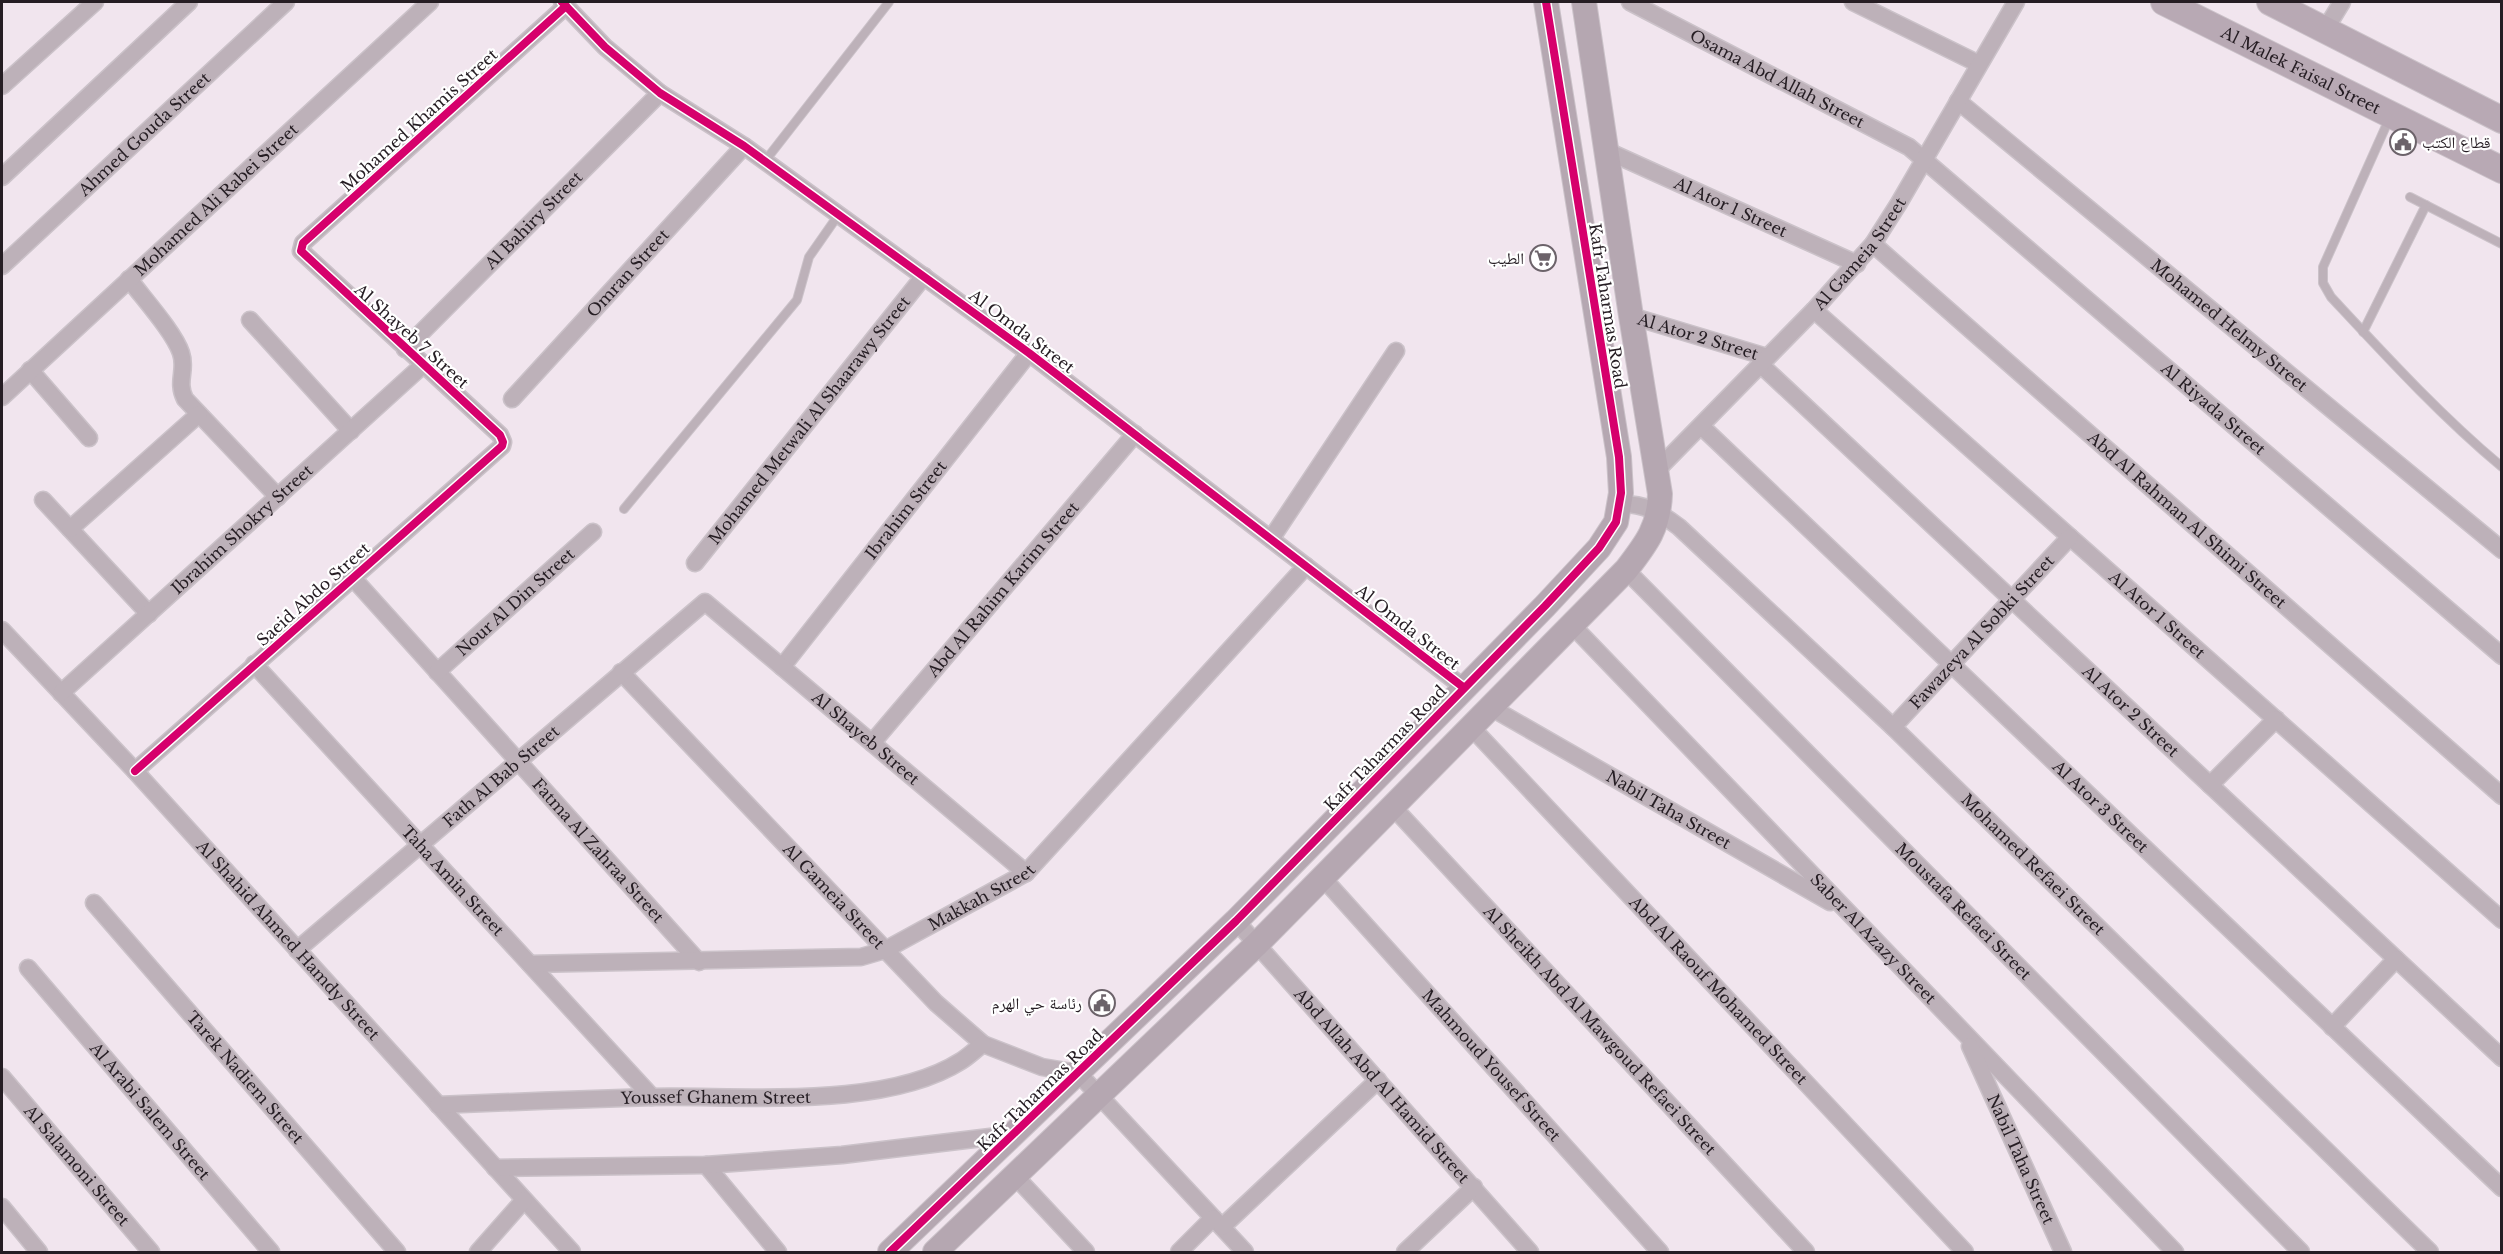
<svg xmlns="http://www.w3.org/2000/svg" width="2503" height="1254" font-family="'Libre Baskerville','Noto Naskh Arabic',serif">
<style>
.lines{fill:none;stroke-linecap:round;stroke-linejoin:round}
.lane-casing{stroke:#cbc2c9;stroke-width:10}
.street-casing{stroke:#cbc2c9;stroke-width:19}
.secondary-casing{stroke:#cbc2c9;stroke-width:26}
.primary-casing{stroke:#cbc2c9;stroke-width:28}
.lane{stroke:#bdb1b9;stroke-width:8}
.street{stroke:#bdb1b9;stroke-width:16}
.secondary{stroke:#b5a7b1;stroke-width:24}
.primary{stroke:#b8a9b4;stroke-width:26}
.cycleway-casing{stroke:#fff;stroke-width:11}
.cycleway{stroke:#d6006c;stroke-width:8}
.labels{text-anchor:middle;stroke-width:4.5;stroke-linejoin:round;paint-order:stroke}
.street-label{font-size:16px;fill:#251d23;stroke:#fff}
.poi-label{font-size:16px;fill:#251d23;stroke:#fff;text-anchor:end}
</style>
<rect width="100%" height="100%" fill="#f1e5ee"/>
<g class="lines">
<defs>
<g id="lane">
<path d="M2390 117 2323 267V283L2331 297C2386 356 2440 415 2502 467"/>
<path d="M765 161 889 2"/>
<path d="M2410 197 2502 244"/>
<path d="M2363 332 2426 205"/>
<path d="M624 509 797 300 809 257 839 214"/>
</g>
<g id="street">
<path d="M562 2 605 47 660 93 744 146 1029 353 1463 687"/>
<path id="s1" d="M1630 2 1909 147 2502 656"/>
<path d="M1853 2 1979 64"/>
<path d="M2325 30 2342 2"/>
<path d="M2 86 95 2"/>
<path id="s2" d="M1958 101 2502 550"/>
<path id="s3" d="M1605 150 1857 264"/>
<path d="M2 177 189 2"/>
<path id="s4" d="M1873 244 2502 796"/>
<path id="s5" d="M2 266 286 2"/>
<path d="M129 279C143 298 174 332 181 353 187 370 176 381 185 399L278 497"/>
<path id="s6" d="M1814 310 2502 920"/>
<path id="s7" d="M1631 316 1767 357"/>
<path d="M250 320 351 431"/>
<path id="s8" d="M405 349 660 93"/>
<path id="s9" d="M1760 364 2502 1058"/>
<path d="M30 370 89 438"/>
<path id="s10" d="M2 397 430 2"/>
<path id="s11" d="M512 399 744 146"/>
<path id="s12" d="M1701 426 2502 1188"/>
<path id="s13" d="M1657 470 1814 310 1873 244 1899 203 2016 2"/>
<path d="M43 500 149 614"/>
<path id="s14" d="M1619 504C1644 503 1659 512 1679 527L1893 727 2430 1252"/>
<path d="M70 529 199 414"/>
<path d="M1271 539 1396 351"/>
<path id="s15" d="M695 563 924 276"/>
<path id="s16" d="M1626 570 2301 1252"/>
<path id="s17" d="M352 577 699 962"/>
<path id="s18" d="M1572 625 2175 1252"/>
<path id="s19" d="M2 630 135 771 572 1252"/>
<path id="s20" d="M254 664 652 1097"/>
<path id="s21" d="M782 667 1029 353"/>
<path id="s22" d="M437 672 593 532"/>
<path id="s23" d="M621 672 936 1003 983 1044 1042 1067 1078 1073 1245 1252"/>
<path id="s24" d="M61 693 423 365"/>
<path id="s25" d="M1490 707 1830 902"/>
<path id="s26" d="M1893 727 2070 537"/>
<path id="s27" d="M1472 728 1965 1252"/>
<path id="s28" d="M872 743 1135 434"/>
<path d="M135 771 502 446 503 442 500 435 301 251 303 243 566 6"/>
<path d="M2210 785 2276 719"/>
<path id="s29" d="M1394 808 1806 1252"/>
<path id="s30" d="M1323 878 1660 1252"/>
<path id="s31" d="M94 903 397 1252"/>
<path id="s32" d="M1236 921 1530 1252"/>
<path id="s33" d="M297 950 705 602 1026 873"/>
<path id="s34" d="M530 964 861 957 885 950 1026 873 1306 566"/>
<path id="s35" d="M28 968 271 1252"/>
<path d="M2332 1027 2396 959"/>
<path id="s36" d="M1970 1046 2063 1252"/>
<path id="s37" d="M2 1077 151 1252"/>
<path id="s38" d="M438 1105C509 1102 581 1099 652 1097 742 1095 884 1110 961 1061 969 1056 976 1049 983 1044"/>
<path d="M706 1165 778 1252"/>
<path d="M495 1168 706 1165 842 1155 1015 1134"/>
<path d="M1015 1176 1086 1252"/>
<path d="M2 1207 39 1252"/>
<path d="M1222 1227 1378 1080"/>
<path d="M478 1252 524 1200"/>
<path d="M1179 1252 1213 1218"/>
<path d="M1405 1252 1474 1187"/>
</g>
<g id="secondary">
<path d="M890 1252 1236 921 1545 606 1599 548 1616 522 1621 493 1619 457 1546 2"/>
<path d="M935 1252 1257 944 1626 570C1646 544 1659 528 1660 494L1631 316 1584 2"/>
</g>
<g id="primary">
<path id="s39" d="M2164 2 2502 170"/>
<path d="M2270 2 2502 120"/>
</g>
</defs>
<use href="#lane" class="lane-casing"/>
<use href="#street" class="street-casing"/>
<use href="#secondary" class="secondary-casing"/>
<use href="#primary" class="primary-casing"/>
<use href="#lane" class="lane"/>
<use href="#street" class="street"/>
<use href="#secondary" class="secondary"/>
<use href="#primary" class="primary"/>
<defs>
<g id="cycleway">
<path d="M562 2 605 47 660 93 744 146 1029 353 1463 687"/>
<path d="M135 771 502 446 503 442 500 435 301 251 303 243 566 6"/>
<path d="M890 1252 1236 921 1545 606 1599 548 1616 522 1621 493 1619 457 1546 2"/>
</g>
</defs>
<use href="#cycleway" class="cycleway-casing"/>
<use href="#cycleway" class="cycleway"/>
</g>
<defs>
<symbol id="civic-ring" viewBox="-11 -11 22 22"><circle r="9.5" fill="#fff" stroke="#6c636a" stroke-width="1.5"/><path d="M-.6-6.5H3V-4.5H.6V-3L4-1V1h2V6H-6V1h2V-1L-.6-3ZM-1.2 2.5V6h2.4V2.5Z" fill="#6c636a"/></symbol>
<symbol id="supermarket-ring" viewBox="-11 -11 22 22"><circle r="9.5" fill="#fff" stroke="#6c636a" stroke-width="1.5"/><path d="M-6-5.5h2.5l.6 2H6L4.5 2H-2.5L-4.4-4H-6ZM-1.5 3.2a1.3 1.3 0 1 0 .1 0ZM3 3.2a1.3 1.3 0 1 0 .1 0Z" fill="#6c636a"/></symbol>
</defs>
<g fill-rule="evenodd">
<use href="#civic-ring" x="2388" y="127" width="30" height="30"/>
<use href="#supermarket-ring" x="1528" y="243" width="30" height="30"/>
<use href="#civic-ring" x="1087" y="988" width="30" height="30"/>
</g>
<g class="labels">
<g class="street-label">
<text dy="6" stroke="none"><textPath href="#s39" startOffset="153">Al Malek Faisal Street</textPath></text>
<text dy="6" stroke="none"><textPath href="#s1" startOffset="166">Osama Abd Allah Street</textPath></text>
<text transform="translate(419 120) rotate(-42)" y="6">Mohamed Khamis Street</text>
<text dy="6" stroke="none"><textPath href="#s5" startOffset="194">Ahmed Gouda Street</textPath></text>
<text dy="6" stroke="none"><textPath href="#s10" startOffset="291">Mohamed Ali Rabei Street</textPath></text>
<text dy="6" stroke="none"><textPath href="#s3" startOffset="138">Al Ator 1 Street</textPath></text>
<text dy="6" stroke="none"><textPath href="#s8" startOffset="182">Al Bahiry Street</textPath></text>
<text dy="6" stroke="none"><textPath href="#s13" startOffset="297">Al Gameia Street</textPath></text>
<text dy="6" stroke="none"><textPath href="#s11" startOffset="171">Omran Street</textPath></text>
<text transform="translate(1608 306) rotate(81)" y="6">Kafr Taharmas Road</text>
<text dy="6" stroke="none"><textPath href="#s2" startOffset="352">Mohamed Helmy Street</textPath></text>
<text transform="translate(1022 331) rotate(37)" y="6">Al Omda Street</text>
<text transform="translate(412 336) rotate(42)" y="6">Al Shayeb 7 Street</text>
<text dy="6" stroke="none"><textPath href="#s7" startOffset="70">Al Ator 2 Street</textPath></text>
<text dy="6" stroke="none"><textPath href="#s1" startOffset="716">Al Riyada Street</textPath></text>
<text dy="6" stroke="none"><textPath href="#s15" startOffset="183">Mohamed Metwali Al Shaarawy Street</textPath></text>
<text dy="6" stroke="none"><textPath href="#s21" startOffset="200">Ibrahim Street</textPath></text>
<text dy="6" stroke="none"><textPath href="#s4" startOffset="418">Abd Al Rahman Al Shimi Street</textPath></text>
<text dy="6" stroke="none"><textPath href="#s24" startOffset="244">Ibrahim Shokry Street</textPath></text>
<text dy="6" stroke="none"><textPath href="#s28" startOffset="202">Abd Al Rahim Karim Street</textPath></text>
<text transform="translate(313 594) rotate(-42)" y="6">Saeid Abdo Street</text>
<text dy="6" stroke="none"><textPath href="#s22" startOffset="105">Nour Al Din Street</textPath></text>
<text dy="6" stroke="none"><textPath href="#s6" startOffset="459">Al Ator 1 Street</textPath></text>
<text transform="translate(1408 627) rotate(38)" y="6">Al Omda Street</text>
<text dy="6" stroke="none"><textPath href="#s26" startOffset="130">Fawazeya Al Sobki Street</textPath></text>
<text dy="6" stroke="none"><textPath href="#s9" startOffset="508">Al Ator 2 Street</textPath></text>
<text dy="6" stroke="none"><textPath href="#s33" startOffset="747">Al Shayeb Street</textPath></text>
<text transform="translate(1385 748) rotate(-46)" y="6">Kafr Taharmas Road</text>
<text dy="6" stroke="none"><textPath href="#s33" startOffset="268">Fath Al Bab Street</textPath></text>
<text dy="6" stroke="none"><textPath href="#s12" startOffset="552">Al Ator 3 Street</textPath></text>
<text dy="6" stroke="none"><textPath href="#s25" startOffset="206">Nabil Taha Street</textPath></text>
<text dy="6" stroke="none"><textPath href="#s17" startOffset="368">Fatma Al Zahraa Street</textPath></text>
<text dy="6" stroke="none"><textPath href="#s14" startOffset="555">Mohamed Refaei Street</textPath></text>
<text dy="6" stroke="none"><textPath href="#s20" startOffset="294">Taha Amin Street</textPath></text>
<text dy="6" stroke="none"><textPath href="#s34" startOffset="466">Makkah Street</textPath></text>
<text dy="6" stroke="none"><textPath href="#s23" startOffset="309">Al Gameia Street</textPath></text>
<text dy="6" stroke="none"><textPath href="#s16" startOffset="480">Moustafa Refaei Street</textPath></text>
<text dy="6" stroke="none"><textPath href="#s18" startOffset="435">Saber Al Azazy Street</textPath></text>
<text dy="6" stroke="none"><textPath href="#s19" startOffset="422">Al Shahid Ahmed Hamdy Street</textPath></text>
<text dy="6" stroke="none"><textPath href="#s27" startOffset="360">Abd Al Raouf Mohamed Street</textPath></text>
<text dy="6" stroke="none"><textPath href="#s29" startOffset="303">Al Sheikh Abd Al Mawgoud Refaei Street</textPath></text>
<text dy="6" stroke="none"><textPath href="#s30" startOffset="252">Mahmoud Yousef Street</textPath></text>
<text dy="6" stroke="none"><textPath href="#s31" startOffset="231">Tarek Nadiem Street</textPath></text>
<text dy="6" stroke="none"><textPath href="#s32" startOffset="220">Abd Allah Abd Al Hamid Street</textPath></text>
<text transform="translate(1040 1090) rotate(-44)" y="6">Kafr Taharmas Road</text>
<text dy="6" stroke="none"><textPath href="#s38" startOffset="278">Youssef Ghanem Street</textPath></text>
<text dy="6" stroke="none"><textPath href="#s35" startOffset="188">Al Arabi Salem Street</textPath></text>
<text dy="6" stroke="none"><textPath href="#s36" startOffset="124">Nabil Taha Street</textPath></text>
<text dy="6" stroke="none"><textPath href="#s37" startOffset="116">Al Salamoni Street</textPath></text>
</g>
<g class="poi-label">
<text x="2422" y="148" text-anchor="start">قطاع الكتب</text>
<text x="1524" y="264">الطيب</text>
<text x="1082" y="1009">رئاسة حي الهرم</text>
</g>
</g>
<rect width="2503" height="1254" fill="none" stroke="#251d23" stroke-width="6"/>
</svg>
